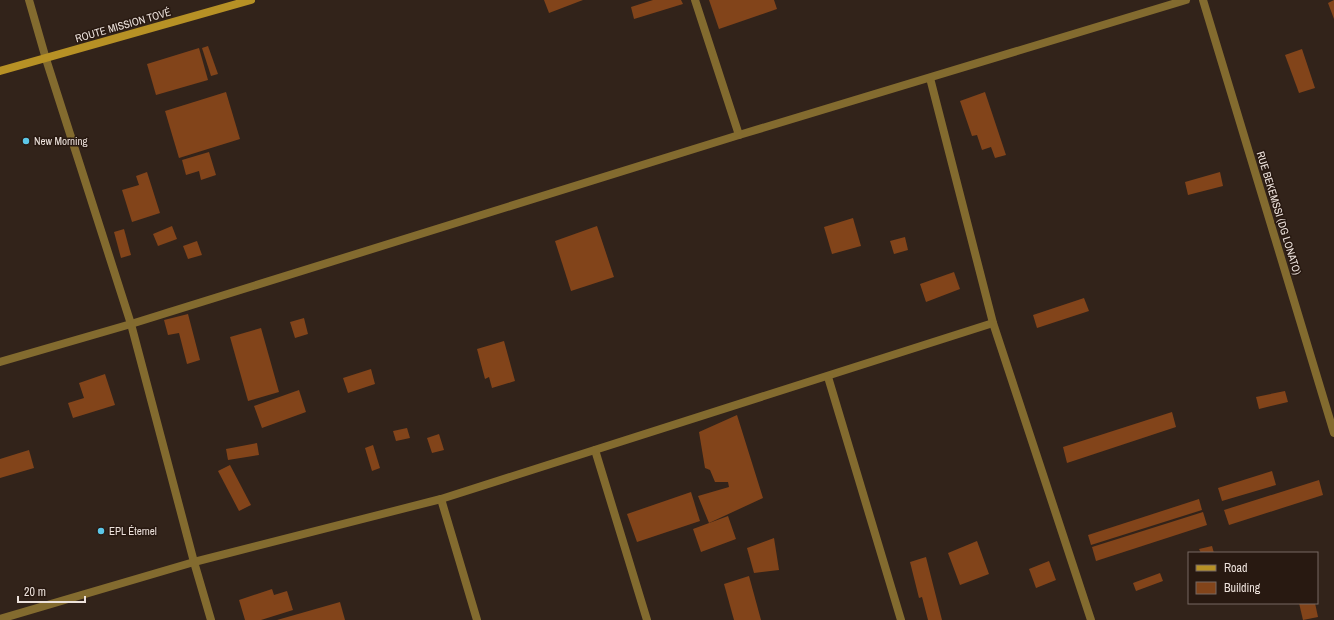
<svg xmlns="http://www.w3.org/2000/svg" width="1334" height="620" font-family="'Archivo Narrow',sans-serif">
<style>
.building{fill:#82441a}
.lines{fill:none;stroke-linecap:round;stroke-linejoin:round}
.street{stroke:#836b2f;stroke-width:8}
.secondary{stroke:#b79125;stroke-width:8}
.poi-dot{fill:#5cc7e8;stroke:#281911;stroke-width:1.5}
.labels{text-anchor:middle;stroke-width:3;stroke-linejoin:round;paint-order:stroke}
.street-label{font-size:11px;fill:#ece1db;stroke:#281911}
.poi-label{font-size:11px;fill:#ece1db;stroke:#281911;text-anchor:start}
</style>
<rect width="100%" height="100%" fill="#32231a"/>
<g class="building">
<path d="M544 0H583L549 13Z"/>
<path d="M653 0H681L683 4 634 19 631 7Z"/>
<path d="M709 0H774L777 9 719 29Z"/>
<path d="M1334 0V19L1328 3Z"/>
<path d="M208 46 218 74 211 76 202 48Z"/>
<path d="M199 48 208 80 156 95 147 64Z"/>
<path d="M1302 49 1315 88 1299 93 1285 55Z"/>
<path d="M226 92 240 139 179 158 165 111Z"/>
<path d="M985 92 1006 155 995 158 991 147 982 150 977 135 972 136 960 101Z"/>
<path d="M209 152 216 175 201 180 199 171 186 175 182 160Z"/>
<path d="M147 172 160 213 132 222 122 190 139 185 136 176Z"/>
<path d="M1220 172 1223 186 1188 195 1185 182Z"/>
<path d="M853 218 861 246 832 254 824 227Z"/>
<path d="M172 226 177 239 158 246 153 234Z"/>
<path d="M597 226 614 277 571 291 555 241Z"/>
<path d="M124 229 131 255 121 258 114 232Z"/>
<path d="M905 237 908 250 894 254 890 241Z"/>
<path d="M197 241 202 255 188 259 183 246Z"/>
<path d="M954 272 960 289 926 302 920 284Z"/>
<path d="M1084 298 1089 311 1037 328 1033 315Z"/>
<path d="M188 314 200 360 187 364 179 333 168 335 164 320Z"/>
<path d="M304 318 308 334 295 338 290 322Z"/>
<path d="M261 328 279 392 248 401 230 337Z"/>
<path d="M504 341 515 381 492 388 489 377 485 379 477 349Z"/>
<path d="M371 369 375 384 348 393 343 378Z"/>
<path d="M105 374 115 405 73 418 68 403 84 398 79 383Z"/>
<path d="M299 390 306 412 262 428 254 406Z"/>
<path d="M1285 391 1288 402 1259 409 1256 397Z"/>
<path d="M1172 412 1176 427 1067 463 1063 447Z"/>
<path d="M737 415 763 498 709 523 698 496 729 487 728 482H715L710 470 705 468 699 432Z"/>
<path d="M407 428 410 438 396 441 393 431Z"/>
<path d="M439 434 444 450 432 453 427 438Z"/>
<path d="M257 443 259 455 228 460 226 449Z"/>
<path d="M373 445 380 468 372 471 365 448Z"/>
<path d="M29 450 34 468 0 478V459Z"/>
<path d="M230 465 251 505 239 511 218 471Z"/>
<path d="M1272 471 1276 485 1222 501 1218 488Z"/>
<path d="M1319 480 1323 495 1229 525 1224 510Z"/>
<path d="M691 492 700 521 637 542 627 514Z"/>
<path d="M1199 499 1202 510 1091 545 1088 535Z"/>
<path d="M1203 512 1207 525 1096 561 1092 547Z"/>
<path d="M728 516 736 539 701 552 693 529Z"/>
<path d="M774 538 779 570 754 573 747 548Z"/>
<path d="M977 541 989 574 960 585 948 553Z"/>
<path d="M1212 546 1214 553H1201L1199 549Z"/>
<path d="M926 557 942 620H928L922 597 919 598 910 562Z"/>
<path d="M1049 561 1056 580 1036 588 1029 569Z"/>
<path d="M1160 573 1163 581 1136 591 1133 583Z"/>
<path d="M749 576 761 620H734L724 584Z"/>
<path d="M272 589 274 595 287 591 293 610 261 620H245L239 600Z"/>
<path d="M340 602 345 620H277Z"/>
<path d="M1299 603H1315L1318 617 1303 620Z"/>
</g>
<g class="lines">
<g class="street">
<path d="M29 0 46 59 131 324 194 562 211 620"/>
<path d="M695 0 739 135"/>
<path d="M1203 0 1334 433"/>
<path d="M930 78 993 323 1091 620"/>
<path d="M0 362 131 324 739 135 1186 0"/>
<path d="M828 377 901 620"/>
<path d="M595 450 647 620"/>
<path d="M441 499 477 620"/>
<path d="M0 619 194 562 441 499 993 323"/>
</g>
<path class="secondary" d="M0 71 251 0"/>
</g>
<g class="poi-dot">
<circle cx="26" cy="141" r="4"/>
<circle cx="101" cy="531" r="4"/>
</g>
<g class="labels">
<g class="street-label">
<text transform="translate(123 25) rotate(-16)" y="4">ROUTE MISSION TOVÉ</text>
<text transform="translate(1279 213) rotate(73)" y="4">RUE BEKEMSSI (DG LONATO)</text>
</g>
<g class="poi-label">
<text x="34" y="145">New Morning</text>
<text x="109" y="535">EPL Éternel</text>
</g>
</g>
<rect x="1188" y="552" width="130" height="52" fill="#281911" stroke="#766962"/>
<rect x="1196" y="565" width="20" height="6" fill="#b79125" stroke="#766962"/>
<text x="1224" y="572" font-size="12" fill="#ece1db">Road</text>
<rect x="1196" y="582" width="20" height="12" fill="#82441a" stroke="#766962"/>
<text x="1224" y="592" font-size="12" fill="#ece1db">Building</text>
<path d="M18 596v6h67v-6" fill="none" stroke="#ece1db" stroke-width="2"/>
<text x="24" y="596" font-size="12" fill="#ece1db" stroke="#281911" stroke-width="3" paint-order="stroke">20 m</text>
</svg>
